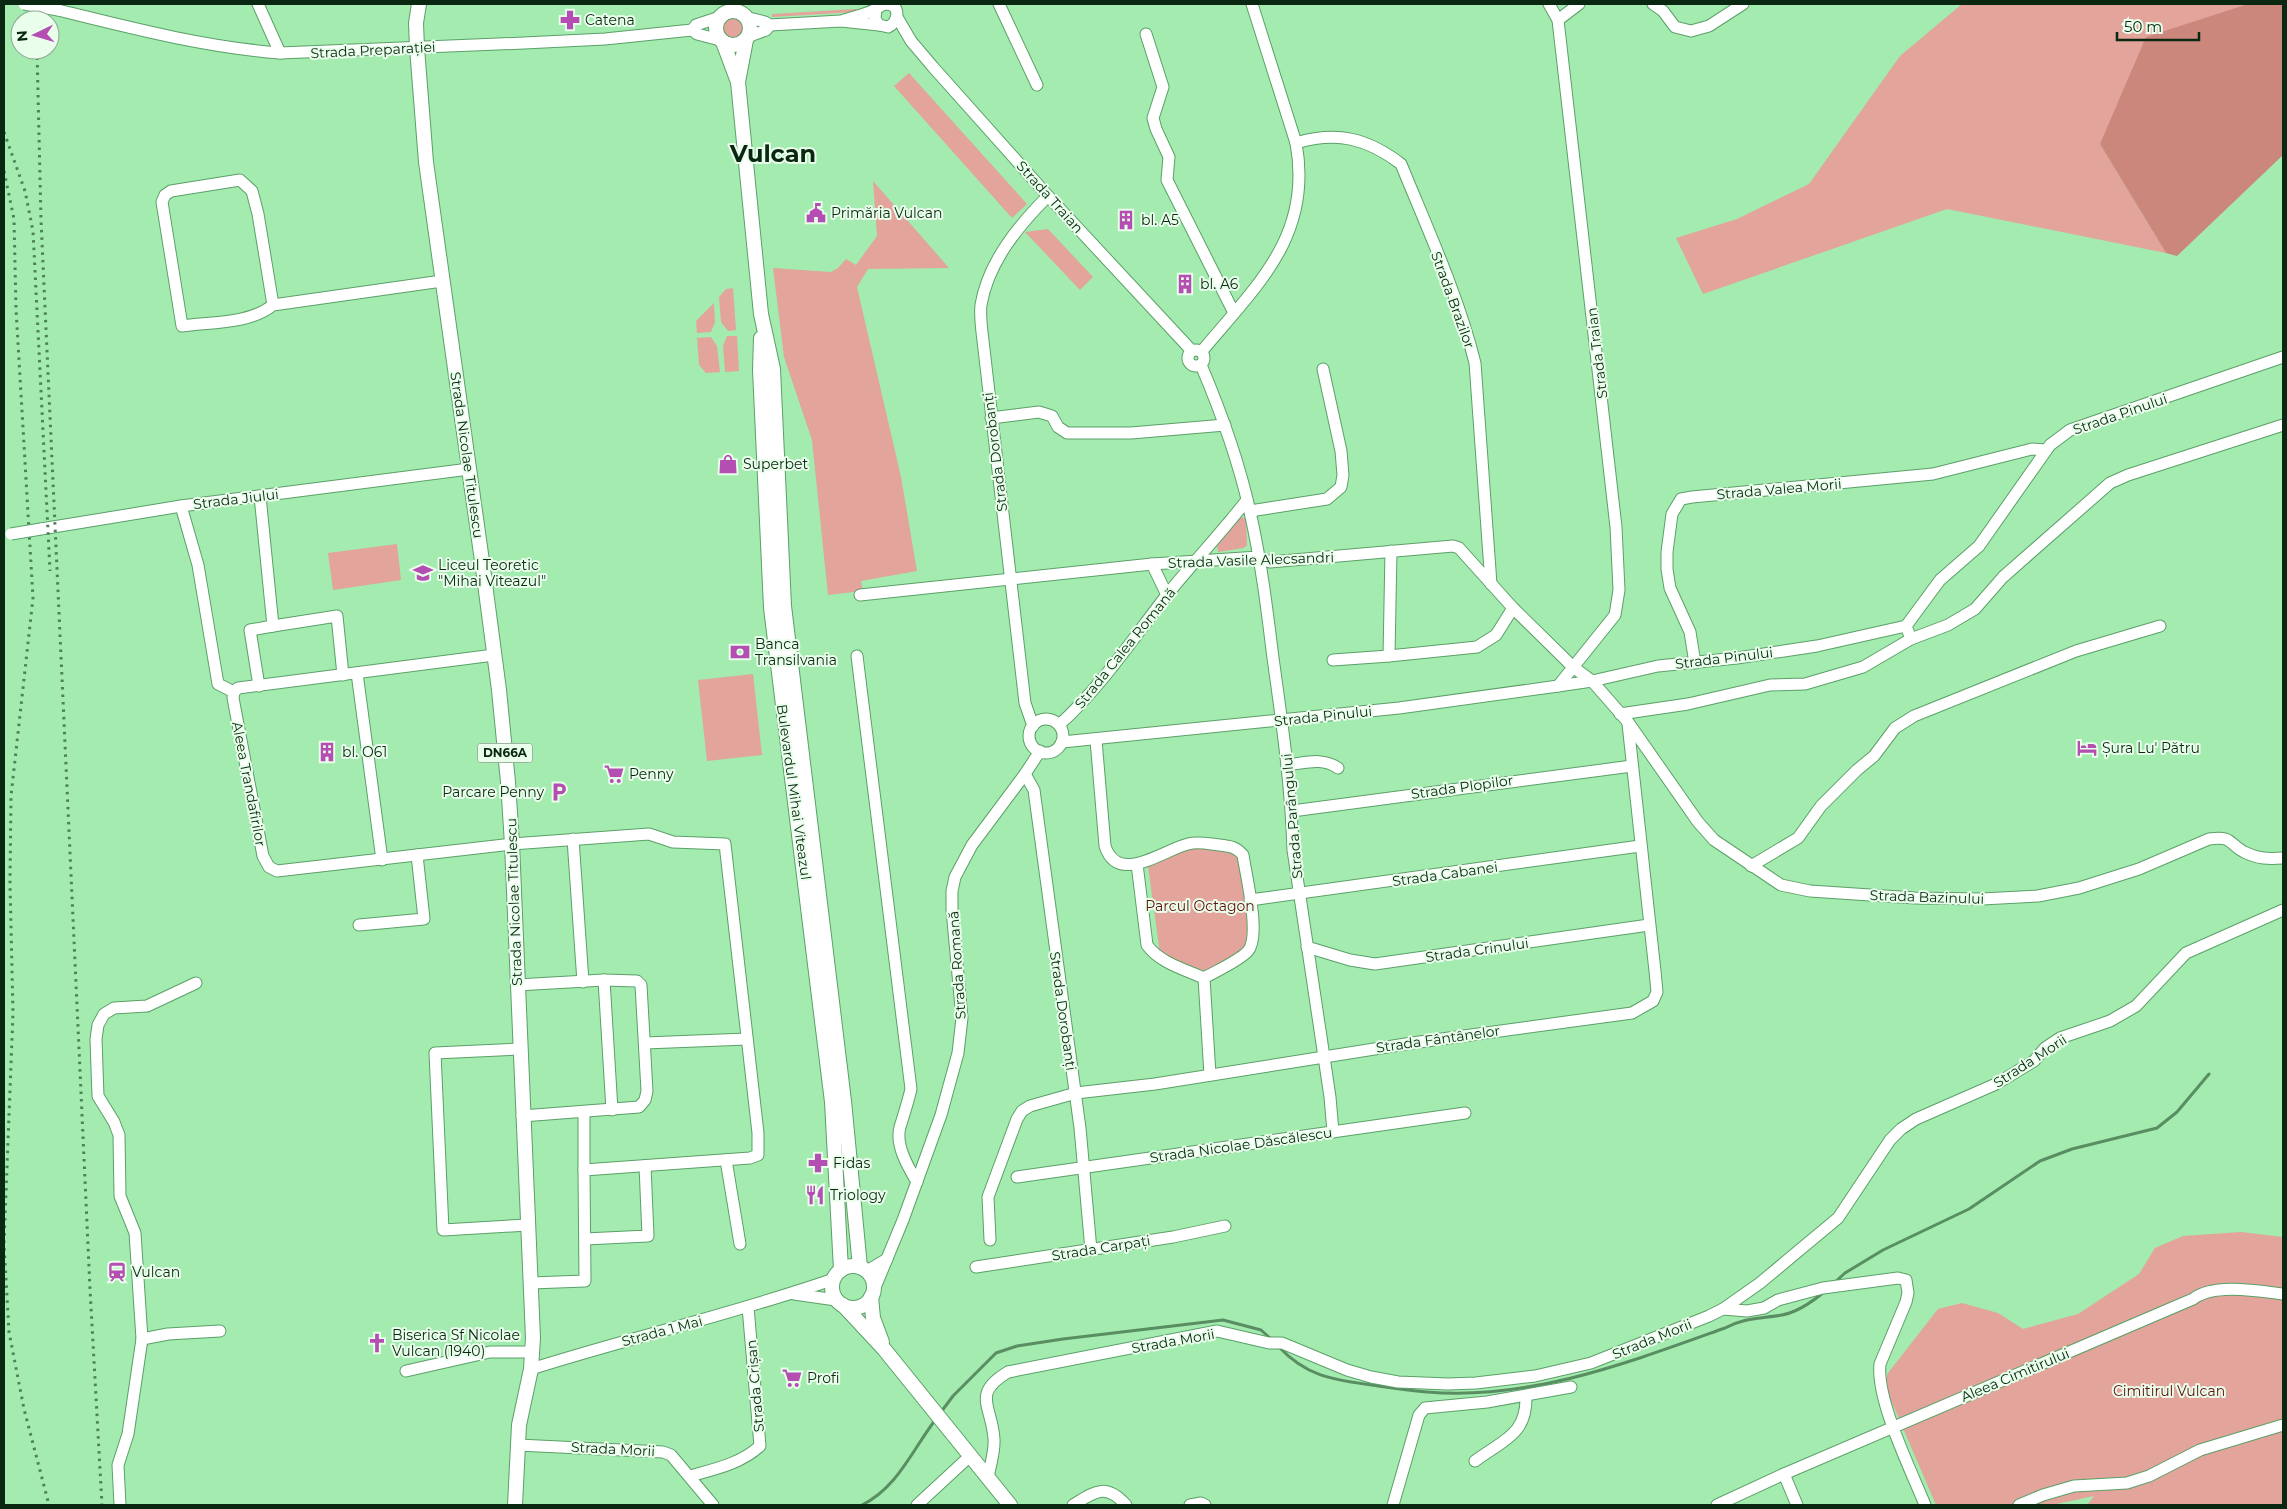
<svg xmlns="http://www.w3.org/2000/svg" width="2287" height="1509" font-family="Montserrat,sans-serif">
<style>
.green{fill:#e2a49b}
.forest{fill:#cc877d}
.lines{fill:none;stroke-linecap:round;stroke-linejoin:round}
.stream{stroke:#598d62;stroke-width:3}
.minor-casing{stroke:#5ba068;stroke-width:13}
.major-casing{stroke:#5ba068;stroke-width:16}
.minor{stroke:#fff;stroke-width:11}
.major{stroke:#fff;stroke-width:14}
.rail{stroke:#4f8159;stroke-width:3;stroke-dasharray:2.5 5;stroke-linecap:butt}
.minor-bridge-casing{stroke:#5ba068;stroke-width:13;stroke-linecap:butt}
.minor-bridge{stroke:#fff;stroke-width:11}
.labels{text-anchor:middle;stroke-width:4;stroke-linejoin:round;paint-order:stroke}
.shield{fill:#e9feeb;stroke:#4c6852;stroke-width:1}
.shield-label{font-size:12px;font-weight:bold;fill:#092711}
.poi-label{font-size:14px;fill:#092711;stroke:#e9feeb;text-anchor:start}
.street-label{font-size:14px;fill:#092711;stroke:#e9feeb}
.park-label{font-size:14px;fill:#610f0b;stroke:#e9feeb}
.town-label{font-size:24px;font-weight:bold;fill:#092711;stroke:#e9feeb}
</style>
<rect width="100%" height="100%" fill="#a3ebaf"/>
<g class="green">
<path d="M1962 4H2248L2100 144 2166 253 1947 209 1703 294 1676 238 1737 219 1809 184 1900 56Z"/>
<path d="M856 9V12L772 17V14Z"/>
<circle cx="733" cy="28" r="10"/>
<path d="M909 73 1027 204 1012 218 894 86Z"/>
<path d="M873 181 949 268 868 269 857 287 901 477 917 571 861 581 863 591 828 595 812 440 784 357 773 268 831 272 838 268 846 259 856 265 877 236Z"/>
<path d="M1048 229 1093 277 1080 290 1025 232Z"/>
<path d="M733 288 736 330 728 331 721 322 719 297 726 289Z"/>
<path d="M714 303 715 322 711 332 697 333 696 321Z"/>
<path d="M727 336H737L739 371 725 372 723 346Z"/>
<path d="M711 337 717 346 720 372 706 373 699 365 697 338Z"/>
<path d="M1241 517 1246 519 1247 545 1244 548 1218 552 1217 546Z"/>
<path d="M397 544 401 580 333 590 328 553Z"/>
<path d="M753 674 762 755 707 761 698 680Z"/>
<path d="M1191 847 1227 849 1239 856 1250 934 1243 952 1207 972 1160 954 1148 866Z"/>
<path d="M2241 1232 2283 1237V1505H2087L2094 1496 2052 1505H1936L1884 1384 1888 1373 1938 1309 1962 1303 1998 1313 2023 1329 2078 1314 2139 1274 2155 1248 2183 1236Z"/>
</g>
<path class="forest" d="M2248 4H2283V155L2177 256 2166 253 2100 144 2146 37Z"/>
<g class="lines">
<g class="stream">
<path d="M1834 1283 1845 1273 1883 1250 1969 1209 2040 1161 2072 1149 2157 1128 2177 1112 2209 1074"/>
<path d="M1279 1347C1309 1379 1338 1380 1378 1386 1395 1388 1411 1391 1427 1392 1529 1401 1630 1362 1725 1328 1745 1317 1761 1319 1782 1315 1798 1312 1812 1302 1824 1292"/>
<path d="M941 1412 953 1396 996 1353 1017 1346 1063 1339 1223 1320 1261 1330 1271 1339"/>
<path d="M862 1505C898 1487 912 1450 936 1419"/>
</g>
<defs>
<g id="minor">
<path d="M258 4 280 53"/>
<path d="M999 4 1037 85"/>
<path d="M1549 4 1558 20 1616 527 1619 590 1615 615 1558 686"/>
<path d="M1653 4 1663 11 1675 27 1691 31 1709 26 1743 4"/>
<path d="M58 10C131 28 204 47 280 53L524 43 605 39 692 30 696 25 720 17"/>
<path d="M745 17 765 22 770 25 841 21 879 25"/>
<path d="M897 17 911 41 933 67 1048 196 1192 351"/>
<path d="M844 20C854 17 867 14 876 9 880 7 881 4 887 4 901 5 899 22 888 27L879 25 875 19 876 9"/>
<path d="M1558 20 1579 4"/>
<path d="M692 30 697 34 720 40"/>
<path d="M1146 34 1163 87 1153 118 1156 129 1169 157 1167 180 1234 313"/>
<path d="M747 37 766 30 770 25"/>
<path d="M1296 143C1337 131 1367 138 1401 164 1428 230 1458 295 1475 363L1491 584"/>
<path d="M273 305 258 214 252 191 240 180 171 191 165 195 162 202 182 326C210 322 250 324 273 305L442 281"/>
<circle cx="1196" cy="358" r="8"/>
<path d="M1202 351C1257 285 1313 236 1296 143L1252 4"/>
<path d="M1201 365C1221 412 1239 462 1250 512 1261 560 1267 609 1273 658 1282 722 1291 785 1293 850L1330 1097 1333 1132"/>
<path d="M991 418 1039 412 1052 416 1058 427 1067 433H1131L1225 425"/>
<path d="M181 506 198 565 218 684 234 692"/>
<path d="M1250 511 1327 499 1341 487 1343 475 1341 451 1323 369"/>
<path d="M41 529 181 506 469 469"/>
<path d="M1391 551 1389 656 1477 647 1496 635 1513 608"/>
<path d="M1152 564 1167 595"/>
<path d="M860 595 1152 564 1259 557 1270 562 1453 546 1459 548 1513 608 1573 667 1592 681 1628 722 1698 822 1714 840 1781 885 1810 891 1915 898 1982 899 2038 896 2079 888 2139 869 2209 839C2234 836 2227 843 2244 852 2258 859 2269 859 2283 858"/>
<path d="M273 626 337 616 343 675"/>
<path d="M1906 626 1911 639 1948 625 1975 609 2003 577 2110 483 2128 475 2283 425"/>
<path d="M857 656 911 1089C908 1102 904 1114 900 1127 895 1145 908 1167 917 1182"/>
<path d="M1333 660 1389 656"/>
<path d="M1695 663 1690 632 1670 588 1667 569V552L1672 514 1681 499 1692 497 1933 474 2032 449 2046 450"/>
<path d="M357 673 382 860"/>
<path d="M259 686 250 630 273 626 260 496"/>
<path d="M234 692 233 698 263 856 269 867 277 871 512 844 649 834 673 842 725 844 758 1133V1155L750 1158 584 1170 585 1281 531 1283"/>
<path d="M234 692 238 688 494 655"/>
<path d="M1620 714 1688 704 1770 685 1805 684 1863 667 1911 639"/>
<circle cx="1046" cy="736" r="17"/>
<path d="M1059 725C1100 688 1132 640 1166 596 1192 564 1221 533 1247 500"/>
<path d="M1033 726 1025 703 982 332C981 323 980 313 981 305 988 262 1019 225 1048 196"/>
<path d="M1096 740 1105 846C1118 886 1163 850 1188 844 1198 841 1209 844 1219 845 1230 846 1236 847 1243 855 1246 876 1261 936 1248 951 1239 961 1216 971 1204 978"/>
<path d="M1062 742 1399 708 1558 686 1592 681 1658 666 1737 658 1817 646 1906 626 1940 580 1979 546 2050 445 2070 430 2283 357"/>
<path d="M1287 765C1306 763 1322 757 1338 768"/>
<path d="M1025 774 1034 790 1080 1128 1091 1250"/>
<path d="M1292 811 1632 766"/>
<path d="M573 839 583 982"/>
<path d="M1137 864 1147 945C1160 963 1184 969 1204 978"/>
<path d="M1751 866 1798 838 1821 806 1857 770 1874 756 1895 728 1914 716 2076 651 2160 626"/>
<path d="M1250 900 1640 846"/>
<path d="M359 925 424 919 417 855"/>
<path d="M1307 947 1350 960 1375 964 1649 925"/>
<path d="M1204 978 1210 1075"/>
<path d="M604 980 612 1110"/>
<path d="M517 985 604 980 637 981 641 985 647 1091 645 1100 639 1107 522 1116"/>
<path d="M645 1043 747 1039"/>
<path d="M520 1049 435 1053 443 1230 527 1225"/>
<path d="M584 1113V1170"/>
<path d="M726 1160 740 1244"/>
<path d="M1017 1177 1465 1113"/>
<path d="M585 1239 648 1236 645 1166"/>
<path d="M990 1240 988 1197 1017 1119 1022 1111 1030 1106 1076 1093 1155 1084 1412 1043 1632 1013 1653 1001 1657 992 1655 971 1628 724"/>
<path d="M976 1267 1173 1237 1225 1226"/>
<path d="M867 1271 887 1259"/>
<path d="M874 1290 903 1220 941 1115 958 1053 962 1018 952 910V891L955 877 972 845 1025 774 1040 751"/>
<path d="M794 1294 836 1300"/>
<path d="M1723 1309 1747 1311 1764 1308 1778 1300 1823 1288 1898 1278 1906 1280 1908 1293 1906 1302 1880 1364C1876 1400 1911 1470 1925 1505"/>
<path d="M142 1339 168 1334 220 1331"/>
<path d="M531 1369C632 1337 734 1314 834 1279"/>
<path d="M406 1371 490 1352H532"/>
<path d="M518 1445 663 1452 671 1455 713 1505"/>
<path d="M1475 1461C1503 1440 1527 1435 1526 1396"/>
<path d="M690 1476C715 1469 740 1464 760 1446L748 1307"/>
<path d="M988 1478C990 1466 995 1451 994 1439 992 1406 971 1394 1008 1372L1217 1331 1269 1343H1282L1347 1370 1371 1377 1398 1382 1448 1384 1476 1383 1535 1376 1591 1363 1709 1316 1723 1309 1760 1283 1838 1218 1890 1140 1901 1129 1916 1119 1996 1084 2034 1061 2045 1048 2060 1038 2110 1021 2136 1006 2186 953 2283 910"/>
<path d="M120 1505 118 1465 128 1434 142 1339 135 1233 120 1196 119 1135 114 1122 98 1096 96 1039 98 1025 104 1014 114 1008 147 1006 196 983"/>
<path d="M917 1505 970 1456"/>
<path d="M1073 1505C1096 1491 1106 1483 1126 1505"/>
<path d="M1190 1505 1201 1503 1205 1505"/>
<path d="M1393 1505 1419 1415 1425 1408 1487 1402 1571 1387"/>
<path d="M1717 1505 1784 1474"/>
<path d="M1797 1505 1784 1474 2193 1299C2214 1283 2258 1291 2283 1294"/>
<path d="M2019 1505 2043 1495 2074 1486 2127 1483 2149 1476 2200 1450 2283 1425"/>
</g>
<g id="major">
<path d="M419 4 416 23 417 48 426 162 482 561 499 690 508 782 512 844 533 1338 531 1369 519 1425 515 1505"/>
<circle cx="733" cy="28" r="17"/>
<path d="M723 42 738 82 761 314 773 369 784 606 844 1101 860 1267"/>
<path d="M738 82 746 40"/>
<path d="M761 338 760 370 771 608 832 1102 841 1270"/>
<circle cx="853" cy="1287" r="21"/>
<path d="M871 1297 873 1318 882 1342"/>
<path d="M843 1305 884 1349 1010 1505"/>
</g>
</defs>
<use href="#minor" class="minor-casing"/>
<use href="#major" class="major-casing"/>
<use href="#minor" class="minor"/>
<use href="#major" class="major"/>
<g class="rail">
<path d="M35 4 36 20"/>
<path d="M37 50 41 220 90 1289 102 1505"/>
<path d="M4 132 25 191 33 231 50 571"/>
<path d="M4 171 14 219 16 309 33 598 11 796 10 883 13 1013 4 1244 9 1332 24 1409 49 1505"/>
</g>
<defs>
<g id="minor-bridge">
<path d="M24 4 58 10"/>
<path d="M11 534 41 529"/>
</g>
</defs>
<use href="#minor-bridge" class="minor-bridge-casing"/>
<use href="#minor-bridge" class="minor-bridge"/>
</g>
<defs>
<symbol id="pharmacy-bare" viewBox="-9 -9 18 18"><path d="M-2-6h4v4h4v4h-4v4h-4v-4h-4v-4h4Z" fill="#b54eb2" stroke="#e9feeb" stroke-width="2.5" paint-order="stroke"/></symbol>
<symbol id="civic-bare" viewBox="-9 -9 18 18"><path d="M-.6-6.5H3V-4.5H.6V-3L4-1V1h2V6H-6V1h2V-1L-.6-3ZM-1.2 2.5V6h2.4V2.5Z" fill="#b54eb2" stroke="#e9feeb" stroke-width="2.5" paint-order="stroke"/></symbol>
<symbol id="building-bare" viewBox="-9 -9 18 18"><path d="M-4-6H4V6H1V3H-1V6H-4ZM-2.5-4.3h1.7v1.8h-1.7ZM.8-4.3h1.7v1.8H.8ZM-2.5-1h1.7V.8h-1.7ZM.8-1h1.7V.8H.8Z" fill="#b54eb2" stroke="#e9feeb" stroke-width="2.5" paint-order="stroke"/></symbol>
<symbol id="shop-bare" viewBox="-9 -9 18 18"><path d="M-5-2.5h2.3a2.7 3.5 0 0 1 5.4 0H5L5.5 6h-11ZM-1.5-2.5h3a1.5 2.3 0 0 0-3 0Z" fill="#b54eb2" stroke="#e9feeb" stroke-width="2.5" paint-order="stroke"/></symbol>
<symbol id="school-bare" viewBox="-9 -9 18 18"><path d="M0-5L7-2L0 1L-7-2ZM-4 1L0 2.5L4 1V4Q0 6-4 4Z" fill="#b54eb2" stroke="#e9feeb" stroke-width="2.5" paint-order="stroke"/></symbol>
<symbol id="bank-bare" viewBox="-9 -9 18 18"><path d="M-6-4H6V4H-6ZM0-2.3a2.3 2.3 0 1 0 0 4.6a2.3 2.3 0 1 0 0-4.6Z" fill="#b54eb2" stroke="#e9feeb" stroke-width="2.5" paint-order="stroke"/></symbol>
<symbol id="hotel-bare" viewBox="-9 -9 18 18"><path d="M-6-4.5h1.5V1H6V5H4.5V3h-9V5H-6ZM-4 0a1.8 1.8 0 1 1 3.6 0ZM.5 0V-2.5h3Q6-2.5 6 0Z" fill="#b54eb2" stroke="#e9feeb" stroke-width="2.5" paint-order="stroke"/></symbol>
<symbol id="supermarket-bare" viewBox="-9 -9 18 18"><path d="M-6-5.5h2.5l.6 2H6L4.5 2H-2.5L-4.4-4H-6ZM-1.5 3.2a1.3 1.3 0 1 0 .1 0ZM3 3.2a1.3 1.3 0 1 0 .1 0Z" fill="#b54eb2" stroke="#e9feeb" stroke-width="2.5" paint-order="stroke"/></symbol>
<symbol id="parking-bare" viewBox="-9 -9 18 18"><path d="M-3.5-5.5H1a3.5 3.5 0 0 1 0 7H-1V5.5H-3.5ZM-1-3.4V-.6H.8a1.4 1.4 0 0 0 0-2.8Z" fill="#b54eb2" stroke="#e9feeb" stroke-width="2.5" paint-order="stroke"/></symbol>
<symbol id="restaurant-bare" viewBox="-9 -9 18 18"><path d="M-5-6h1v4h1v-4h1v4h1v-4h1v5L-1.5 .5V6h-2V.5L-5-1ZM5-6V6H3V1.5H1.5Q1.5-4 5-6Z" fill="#b54eb2" stroke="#e9feeb" stroke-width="2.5" paint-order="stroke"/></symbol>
<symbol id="station-bare" viewBox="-9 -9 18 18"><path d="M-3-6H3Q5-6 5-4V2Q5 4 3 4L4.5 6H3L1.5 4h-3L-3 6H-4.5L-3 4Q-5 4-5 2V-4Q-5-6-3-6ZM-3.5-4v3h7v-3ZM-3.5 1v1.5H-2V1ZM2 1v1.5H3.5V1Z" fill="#b54eb2" stroke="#e9feeb" stroke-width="2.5" paint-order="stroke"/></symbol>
<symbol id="church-bare" viewBox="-9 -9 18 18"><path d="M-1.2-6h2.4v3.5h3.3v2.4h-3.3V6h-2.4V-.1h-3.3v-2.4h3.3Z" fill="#b54eb2" stroke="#e9feeb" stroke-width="2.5" paint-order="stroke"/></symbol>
</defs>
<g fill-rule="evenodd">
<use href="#pharmacy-bare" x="556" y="6" width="28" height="28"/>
<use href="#civic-bare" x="802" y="199" width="28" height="28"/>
<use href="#building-bare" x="1112" y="206" width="28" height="28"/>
<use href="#building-bare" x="1171" y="270" width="28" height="28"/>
<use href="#shop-bare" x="714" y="450" width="28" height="28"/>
<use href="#school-bare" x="409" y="559" width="28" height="28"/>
<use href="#bank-bare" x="726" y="638" width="28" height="28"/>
<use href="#hotel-bare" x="2073" y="734" width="28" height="28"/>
<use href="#building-bare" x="313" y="738" width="28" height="28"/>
<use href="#supermarket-bare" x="600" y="760" width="28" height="28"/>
<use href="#parking-bare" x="545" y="778" width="28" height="28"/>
<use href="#pharmacy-bare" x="804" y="1149" width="28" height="28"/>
<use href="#restaurant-bare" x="801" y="1181" width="28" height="28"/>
<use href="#station-bare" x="103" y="1258" width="28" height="28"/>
<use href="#church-bare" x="363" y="1329" width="28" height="28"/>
<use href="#supermarket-bare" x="778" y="1364" width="28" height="28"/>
</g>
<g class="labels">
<rect class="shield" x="477.5" y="743.5" width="55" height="19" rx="4"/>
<g class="shield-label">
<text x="505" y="757">DN66A</text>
</g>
<g class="poi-label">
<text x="585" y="25">Catena</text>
<text x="831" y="218">Primăria Vulcan</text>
<text x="1141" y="225">bl. A5</text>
<text x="1200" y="289">bl. A6</text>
<text x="743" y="469">Superbet</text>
<text x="438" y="570">Liceul Teoretic<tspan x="438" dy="16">"Mihai Viteazul"</tspan></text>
<text x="755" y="649">Banca<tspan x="755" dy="16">Transilvania</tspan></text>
<text x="2102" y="753">Șura Lu' Pătru</text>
<text x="342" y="757">bl. O61</text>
<text x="629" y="779">Penny</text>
<text x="544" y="797" text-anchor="end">Parcare Penny</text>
<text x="833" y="1168">Fidas</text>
<text x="830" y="1200">Triology</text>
<text x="132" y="1277">Vulcan</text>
<text x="392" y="1340">Biserica Sf Nicolae<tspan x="392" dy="16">Vulcan (1940)</tspan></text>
<text x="807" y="1383">Profi</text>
</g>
<g class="street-label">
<text transform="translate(373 50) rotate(-3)" y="5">Strada Preparației</text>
<text transform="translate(1050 197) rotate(48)" y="5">Strada Traian</text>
<text transform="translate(1453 300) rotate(70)" y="5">Strada Brazilor</text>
<text transform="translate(1597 353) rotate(-97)" y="5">Strada Traian</text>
<text transform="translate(2120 414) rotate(-19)" y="5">Strada Pinului</text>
<text transform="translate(995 452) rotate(-97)" y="5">Strada Dorobanți</text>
<text transform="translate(467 455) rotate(82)" y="5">Strada Nicolae Titulescu</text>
<text transform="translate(1779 489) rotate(-5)" y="5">Strada Valea Morii</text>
<text transform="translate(236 499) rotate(-7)" y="5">Strada Jiului</text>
<text transform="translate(1251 560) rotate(-2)" y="5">Strada Vasile Alecsandri</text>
<text transform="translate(1125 648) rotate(-51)" y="5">Strada Calea Romană</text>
<text transform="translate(1724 658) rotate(-7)" y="5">Strada Pinului</text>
<text transform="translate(1323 716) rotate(-6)" y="5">Strada Pinului</text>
<text transform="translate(249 784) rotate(79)" y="5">Aleea Trandafirilor</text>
<text transform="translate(1462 787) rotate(-8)" y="5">Strada Plopilor</text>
<text transform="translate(794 792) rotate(82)" y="5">Bulevardul Mihai Viteazul</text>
<text transform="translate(1292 816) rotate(-95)" y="5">Strada Parângului</text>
<text transform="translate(1445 874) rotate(-8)" y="5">Strada Cabanei</text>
<text transform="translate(1927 897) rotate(2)" y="5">Strada Bazinului</text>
<text transform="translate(514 902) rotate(-92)" y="5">Strada Nicolae Titulescu</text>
<text transform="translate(1477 950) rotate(-8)" y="5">Strada Crinului</text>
<text transform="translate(957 965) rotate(-94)" y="5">Strada Romană</text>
<text transform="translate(1063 1011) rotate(82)" y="5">Strada Dorobanți</text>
<text transform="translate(1438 1039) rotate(-8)" y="5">Strada Fântânelor</text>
<text transform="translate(2030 1061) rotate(-33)" y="5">Strada Morii</text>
<text transform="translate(1241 1145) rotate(-8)" y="5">Strada Nicolae Dăscălescu</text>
<text transform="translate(1101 1248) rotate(-9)" y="5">Strada Carpați</text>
<text transform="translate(662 1331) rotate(-15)" y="5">Strada 1 Mai</text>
<text transform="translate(1652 1339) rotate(-22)" y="5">Strada Morii</text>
<text transform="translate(1173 1341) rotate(-10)" y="5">Strada Morii</text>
<text transform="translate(2015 1375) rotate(-23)" y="5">Aleea Cimitirului</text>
<text transform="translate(755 1386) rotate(-95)" y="5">Strada Crișan</text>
<text transform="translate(613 1449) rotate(3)" y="5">Strada Morii</text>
</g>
<g class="park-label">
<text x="1200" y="911">Parcul Octagon</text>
<text x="2169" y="1396">Cimitirul Vulcan</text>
</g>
<g class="town-label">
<text x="773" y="162">Vulcan</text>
</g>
</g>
<rect width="2287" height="1509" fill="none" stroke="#092711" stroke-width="10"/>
<g transform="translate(35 35) rotate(265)"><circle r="24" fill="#e9feeb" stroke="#8fa894"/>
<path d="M0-4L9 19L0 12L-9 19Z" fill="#b54eb2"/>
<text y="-8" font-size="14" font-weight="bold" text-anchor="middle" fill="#092711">N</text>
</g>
<path d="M2117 32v8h82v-8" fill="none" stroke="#092711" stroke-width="2.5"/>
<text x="2124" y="32" font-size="15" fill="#092711" stroke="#e9feeb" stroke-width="4" paint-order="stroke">50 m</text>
</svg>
